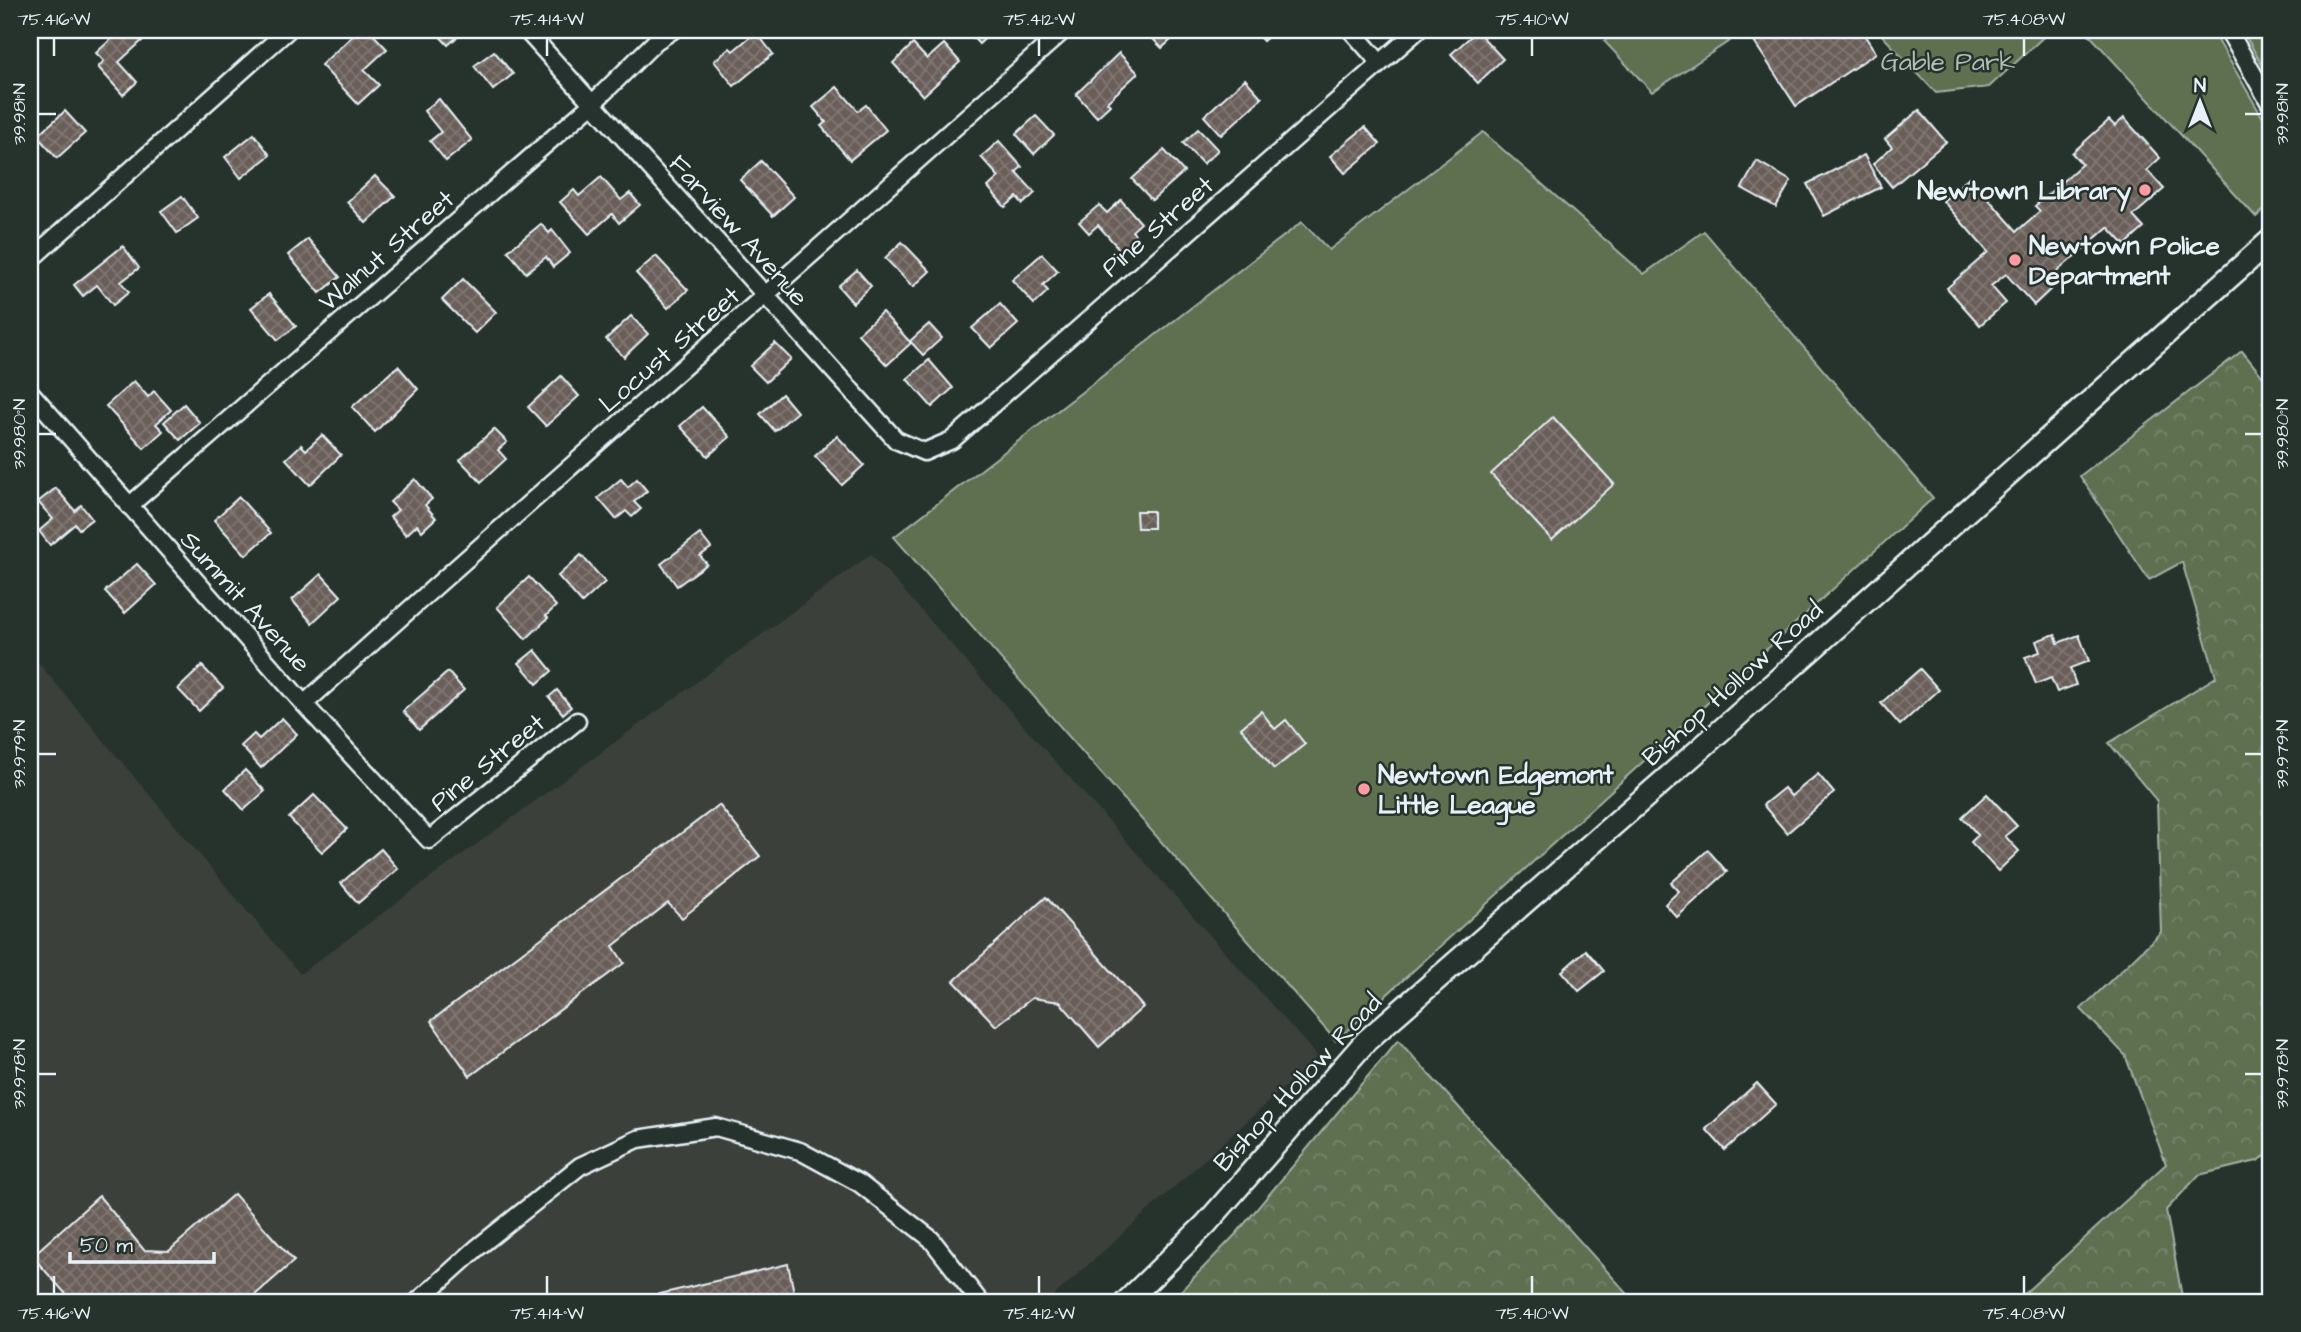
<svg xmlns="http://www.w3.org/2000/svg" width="2301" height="1332" font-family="'Architects Daughter',sans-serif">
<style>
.built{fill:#3b403a}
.forest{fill:url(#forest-crowns);stroke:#a3b0a4;stroke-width:2}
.park{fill:#5e6f51;stroke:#a3b0a4;stroke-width:2}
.building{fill:url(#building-cross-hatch);stroke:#e8f1f8;stroke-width:2}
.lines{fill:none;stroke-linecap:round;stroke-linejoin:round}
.minor-casing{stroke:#e8f1f8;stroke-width:21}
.tertiary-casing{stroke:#e8f1f8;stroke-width:26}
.minor{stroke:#26332d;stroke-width:16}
.tertiary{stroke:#26332d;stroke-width:21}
.ticks{fill:none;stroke:#e8f1f8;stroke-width:2.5}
.poi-dot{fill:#ff9aa2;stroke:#26332d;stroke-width:2.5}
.labels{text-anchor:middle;stroke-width:5;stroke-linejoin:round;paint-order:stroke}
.park-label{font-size:26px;fill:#b1bdb5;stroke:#26332d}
.poi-label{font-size:26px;font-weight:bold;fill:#e8f1f8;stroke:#26332d;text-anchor:start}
.street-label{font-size:26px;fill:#e8f1f8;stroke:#26332d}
.neatline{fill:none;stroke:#e8f1f8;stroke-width:2.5}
.ticks-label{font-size:18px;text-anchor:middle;fill:#e8f1f8}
</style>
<defs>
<pattern id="forest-crowns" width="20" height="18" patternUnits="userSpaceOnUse" patternTransform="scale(1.75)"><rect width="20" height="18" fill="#5e6f51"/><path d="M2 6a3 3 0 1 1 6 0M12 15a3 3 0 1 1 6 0" fill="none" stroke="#75846b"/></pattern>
<pattern id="building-cross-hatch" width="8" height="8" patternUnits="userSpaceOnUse" patternTransform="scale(1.75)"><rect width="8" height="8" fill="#6b5e59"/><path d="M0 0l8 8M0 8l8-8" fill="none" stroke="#807672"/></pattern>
</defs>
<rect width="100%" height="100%" fill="#26332d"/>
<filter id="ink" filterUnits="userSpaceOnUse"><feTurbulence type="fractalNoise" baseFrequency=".0143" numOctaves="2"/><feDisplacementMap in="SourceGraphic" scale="14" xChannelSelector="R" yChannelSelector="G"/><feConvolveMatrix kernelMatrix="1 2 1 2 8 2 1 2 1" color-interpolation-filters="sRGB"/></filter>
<g filter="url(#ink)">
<path class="built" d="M871 554 1318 1057 1047 1302H30V653L300 974Z"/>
<g class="forest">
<path d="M2242 351 2271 387V1111L2266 1115 2268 1155 2257 1161 2199 1175 2166 1210 2183 1302H2015L2166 1164 2125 1055 2081 1009 2161 932 2157 801 2109 743 2216 677 2182 562 2149 580 2080 476Z"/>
<path d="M1398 1040 1635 1302H1170L1236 1234Z"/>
</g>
<g class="park">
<path d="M1619 30H1746L1652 92 1604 41Z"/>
<path d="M1877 30H2051L1989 87 1936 93Z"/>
<path d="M2085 30H2212L2271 132V204L2256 217Z"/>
<path d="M2242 30H2271V80Z"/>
<path d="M1483 132 1644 274 1704 231 1933 498 1336 1041 894 537 1302 222 1329 250Z"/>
</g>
<g class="building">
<path d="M121 30H135L144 39 119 62 137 82 123 95 98 67 104 61 96 53Z"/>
<path d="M359 30H369L387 49 364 70 379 85 358 104 321 65Z"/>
<path d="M434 30H465L448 45Z"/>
<path d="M966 30H994L979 44Z"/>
<path d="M1144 30H1182L1162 48Z"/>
<path d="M1253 30H1276L1263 41Z"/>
<path d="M1756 30H1861L1876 53 1796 106 1749 34Z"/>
<path d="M1477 31 1503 59 1478 83 1451 54Z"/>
<path d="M756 32 773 54 734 86 714 61 730 48 733 51Z"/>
<path d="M913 44 927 59 944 44 960 62 923 96 893 63Z"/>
<path d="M494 51 513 74 493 90 474 66Z"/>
<path d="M1119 53 1138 73 1107 102 1110 105 1097 117 1076 94Z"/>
<path d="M1245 79 1262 98 1221 135 1204 116Z"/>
<path d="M837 87 858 111 866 105 886 130 850 160 821 126 826 122 813 107Z"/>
<path d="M439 99 472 140 446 161 430 141 441 132 424 111Z"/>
<path d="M1919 110 1946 142 1892 187 1873 164 1892 147 1885 139Z"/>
<path d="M65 111 85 133 57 158 37 136Z"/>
<path d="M1036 116 1054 135 1034 154 1016 134Z"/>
<path d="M2124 118 2160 158 2147 170 2164 189 2133 216 2144 228 2125 245 2108 227 2045 282 2051 289 2034 305 2006 274 1991 286 2006 303 1980 325 1947 288 1988 252 1943 201 1969 177 2017 231 2040 211 2035 206 2082 164 2072 153 2109 120 2115 126Z"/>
<path d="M1365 127 1380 144 1345 173 1330 156Z"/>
<path d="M1198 129 1218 150 1203 164 1183 143Z"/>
<path d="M254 134 270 155 241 178 225 157Z"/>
<path d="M999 141 1022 167 1016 172 1035 193 1023 204 1017 197 1005 207 988 187 999 177 981 157Z"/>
<path d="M1164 150 1184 172 1152 200 1132 179Z"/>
<path d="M1864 155 1881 187 1824 216 1807 184Z"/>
<path d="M761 161 794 197 773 216 740 180Z"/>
<path d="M1757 161 1791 181 1776 207 1742 188Z"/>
<path d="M375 176 395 196 366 223 347 202Z"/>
<path d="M601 177 621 200 630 193 640 205 619 223 612 214 589 234 560 202 574 190 579 196Z"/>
<path d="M182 196 198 218 177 233 161 211Z"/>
<path d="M1121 200 1141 223 1132 231 1137 237 1121 251 1098 225 1089 233 1079 222 1099 205 1107 213Z"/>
<path d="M541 224 549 233 552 230 570 253 553 267 546 257 526 273 508 251Z"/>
<path d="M308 239 340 277 320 293 288 255Z"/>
<path d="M902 242 930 271 913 287 885 258Z"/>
<path d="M123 246 139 268 121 282 129 292 113 305 97 285 83 296 74 285Z"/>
<path d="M1042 254 1058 271 1043 285 1048 291 1034 304 1012 280Z"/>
<path d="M656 256 688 290 668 308 636 273Z"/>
<path d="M857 270 871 286 853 303 838 286Z"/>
<path d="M463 279 496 312 475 333 442 300Z"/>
<path d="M269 294 296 326 278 340 251 308Z"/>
<path d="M1000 304 1018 324 991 348 972 328Z"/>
<path d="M882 312 911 343 887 365 858 334Z"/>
<path d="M631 316 648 334 624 357 606 339Z"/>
<path d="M929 324 942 338 923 355 910 341Z"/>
<path d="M775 343 791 359 766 382 750 366Z"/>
<path d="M929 360 953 388 932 407 907 379Z"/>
<path d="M398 366 418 389 375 432 352 407Z"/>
<path d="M561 376 579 396 546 426 528 407Z"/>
<path d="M134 381 148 397 154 391 171 410 156 424 163 431 144 448 106 406Z"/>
<path d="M782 394 797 412 775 431 760 414Z"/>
<path d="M184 404 200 423 180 440 164 422Z"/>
<path d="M702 407 730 437 708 456 680 426Z"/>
<path d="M1553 417 1614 484 1552 540 1491 474Z"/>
<path d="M494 429 507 442 498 450 506 459 481 482 460 460Z"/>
<path d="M322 435 341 455 310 485 286 459 301 445 306 450Z"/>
<path d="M837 436 864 465 842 485 815 456Z"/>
<path d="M415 479 432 499 425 505 436 518 422 531 417 525 406 535 390 517 398 510 390 502Z"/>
<path d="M621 479 628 487 637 479 647 491 634 502 641 509 632 517 626 511 616 519 598 498Z"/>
<path d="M56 488 75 511 81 505 92 519 79 529 75 524 50 545 39 531 53 519 38 502Z"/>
<path d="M239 497 271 533 246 555 214 520Z"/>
<path d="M1136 511H1153V528H1137Z"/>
<path d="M700 534 711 548 700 556 707 564 677 586 661 564Z"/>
<path d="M581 555 605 582 582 603 558 576Z"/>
<path d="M137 564 156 585 125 613 105 591Z"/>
<path d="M321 574 341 596 312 623 292 600Z"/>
<path d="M529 577 556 606 546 616 548 618 526 639 497 607Z"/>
<path d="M2055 634 2058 643 2079 635 2089 661 2070 668 2076 685 2057 692 2051 678 2036 684 2025 657 2040 652 2036 641Z"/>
<path d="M535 650 552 671 537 684 519 663Z"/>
<path d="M202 666 223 688 199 711 178 689Z"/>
<path d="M1920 669 1939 690 1900 725 1881 703Z"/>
<path d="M448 672 464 690 419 730 403 711Z"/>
<path d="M557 690 571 707 563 714 549 697Z"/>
<path d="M1261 711 1275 729 1286 720 1305 744 1274 769 1241 728Z"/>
<path d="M282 718 297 734 261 768 241 746 254 734 259 739Z"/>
<path d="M245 770 265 791 244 810 225 789Z"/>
<path d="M1818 774 1834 793 1787 833 1763 805 1784 788 1791 796Z"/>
<path d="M1987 794 2017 826 2005 836 2019 851 1998 871 1971 842 1978 835 1962 817Z"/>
<path d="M314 795 347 829 322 852 289 818Z"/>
<path d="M719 805 760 856 682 918 668 903 613 946 624 963 470 1076 431 1021Z"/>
<path d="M381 849 398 869 358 903 341 883Z"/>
<path d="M1708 850 1727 872 1677 917 1665 904 1679 891 1671 883Z"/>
<path d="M1046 897 1143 1007 1099 1047 1060 1002 1032 998 996 1026 954 981Z"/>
<path d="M1586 950 1604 971 1579 991 1562 971Z"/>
<path d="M1757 1083 1776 1104 1725 1150 1706 1129Z"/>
<path d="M234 1194 294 1261 247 1302H73L32 1256 99 1196 144 1250 169 1251Z"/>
<path d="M788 1264 796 1302H626Z"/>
</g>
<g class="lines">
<defs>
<g id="minor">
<path d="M526 30 896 440 924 452 952 440 1418 30"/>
<path d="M1351 30 1380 63"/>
<path d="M2228 30 2271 105"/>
<path d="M30 260 288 30"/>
<path d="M30 392 304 704 429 840 577 721"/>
<path d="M129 506 591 105 656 41 673 30"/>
<path d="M304 704C556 477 812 256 1064 30"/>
<path d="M417 1302 477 1248 580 1166 638 1139 716 1127 800 1151 859 1183 931 1239 980 1302"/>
</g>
<path id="tertiary" d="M1126 1302 1206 1224 1366 1041 1699 750 2271 240"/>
</defs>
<use href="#minor" class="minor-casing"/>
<use href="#tertiary" class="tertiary-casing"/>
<use href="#minor" class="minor"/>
<use href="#tertiary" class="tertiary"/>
</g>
</g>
<path class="ticks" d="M54 38V56M547 38V56M1039 38V56M1532 38V56M2024 38V56M38 114H56M2245 114H2262M38 434H56M2245 434H2262M38 754H56M2245 754H2262M38 1074H56M2245 1074H2262M54 1276V1294M547 1276V1294M1039 1276V1294M1532 1276V1294M2024 1276V1294"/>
<g class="poi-dot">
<circle cx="2145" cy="190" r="7"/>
<circle cx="2015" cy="260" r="7"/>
<circle cx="1364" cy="789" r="7"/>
</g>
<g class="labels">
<g class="park-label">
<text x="1948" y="70">Gable Park</text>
</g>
<g class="poi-label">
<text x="2131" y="199" text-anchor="end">Newtown Library</text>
<text x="2029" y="254">Newtown Police<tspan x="2029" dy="30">Department</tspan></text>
<text x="1378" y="783">Newtown Edgemont<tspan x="1378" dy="30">Little League</tspan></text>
</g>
<g class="street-label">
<text transform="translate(1157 226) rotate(-41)" y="9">Pine Street</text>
<text transform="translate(739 230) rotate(48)" y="9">Farview Avenue</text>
<text transform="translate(386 250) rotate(-41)" y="9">Walnut Street</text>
<text transform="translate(669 349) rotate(-41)" y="9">Locust Street</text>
<text transform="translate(246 601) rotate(48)" y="9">Summit Avenue</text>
<text transform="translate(1732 683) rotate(-42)" y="9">Bishop Hollow Road</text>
<text transform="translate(487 762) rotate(-39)" y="9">Pine Street</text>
<text transform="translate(1297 1082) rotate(-47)" y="9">Bishop Hollow Road</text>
</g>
</g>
<rect width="2301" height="1332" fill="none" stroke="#26332d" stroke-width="77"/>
<g transform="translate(2200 102)" stroke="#26332d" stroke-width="5" paint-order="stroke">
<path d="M0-5L12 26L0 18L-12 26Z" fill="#e8f1f8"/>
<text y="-10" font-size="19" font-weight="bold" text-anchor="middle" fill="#e8f1f8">N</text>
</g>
<path d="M70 1252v10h144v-10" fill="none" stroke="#e8f1f8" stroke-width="3.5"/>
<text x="80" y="1252" font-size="21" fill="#e8f1f8" stroke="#26332d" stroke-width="5" paint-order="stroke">50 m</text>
<rect x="38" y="38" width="2224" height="1256" class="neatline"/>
<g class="ticks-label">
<text x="54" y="25">75.416°W</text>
<text x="547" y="25">75.414°W</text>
<text x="1039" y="25">75.412°W</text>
<text x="1532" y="25">75.410°W</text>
<text x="2024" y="25">75.408°W</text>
<text transform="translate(19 114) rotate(-90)" y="6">39.981°N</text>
<text transform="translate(2282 114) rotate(-90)" y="6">39.981°N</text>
<text transform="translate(19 434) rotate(-90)" y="6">39.980°N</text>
<text transform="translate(2282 434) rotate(-90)" y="6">39.980°N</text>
<text transform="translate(19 754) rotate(-90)" y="6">39.979°N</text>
<text transform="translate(2282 754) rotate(-90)" y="6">39.979°N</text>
<text transform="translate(19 1074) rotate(-90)" y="6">39.978°N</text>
<text transform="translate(2282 1074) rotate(-90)" y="6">39.978°N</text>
<text x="54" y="1319">75.416°W</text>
<text x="547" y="1319">75.414°W</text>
<text x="1039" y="1319">75.412°W</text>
<text x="1532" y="1319">75.410°W</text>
<text x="2024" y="1319">75.408°W</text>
</g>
</svg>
